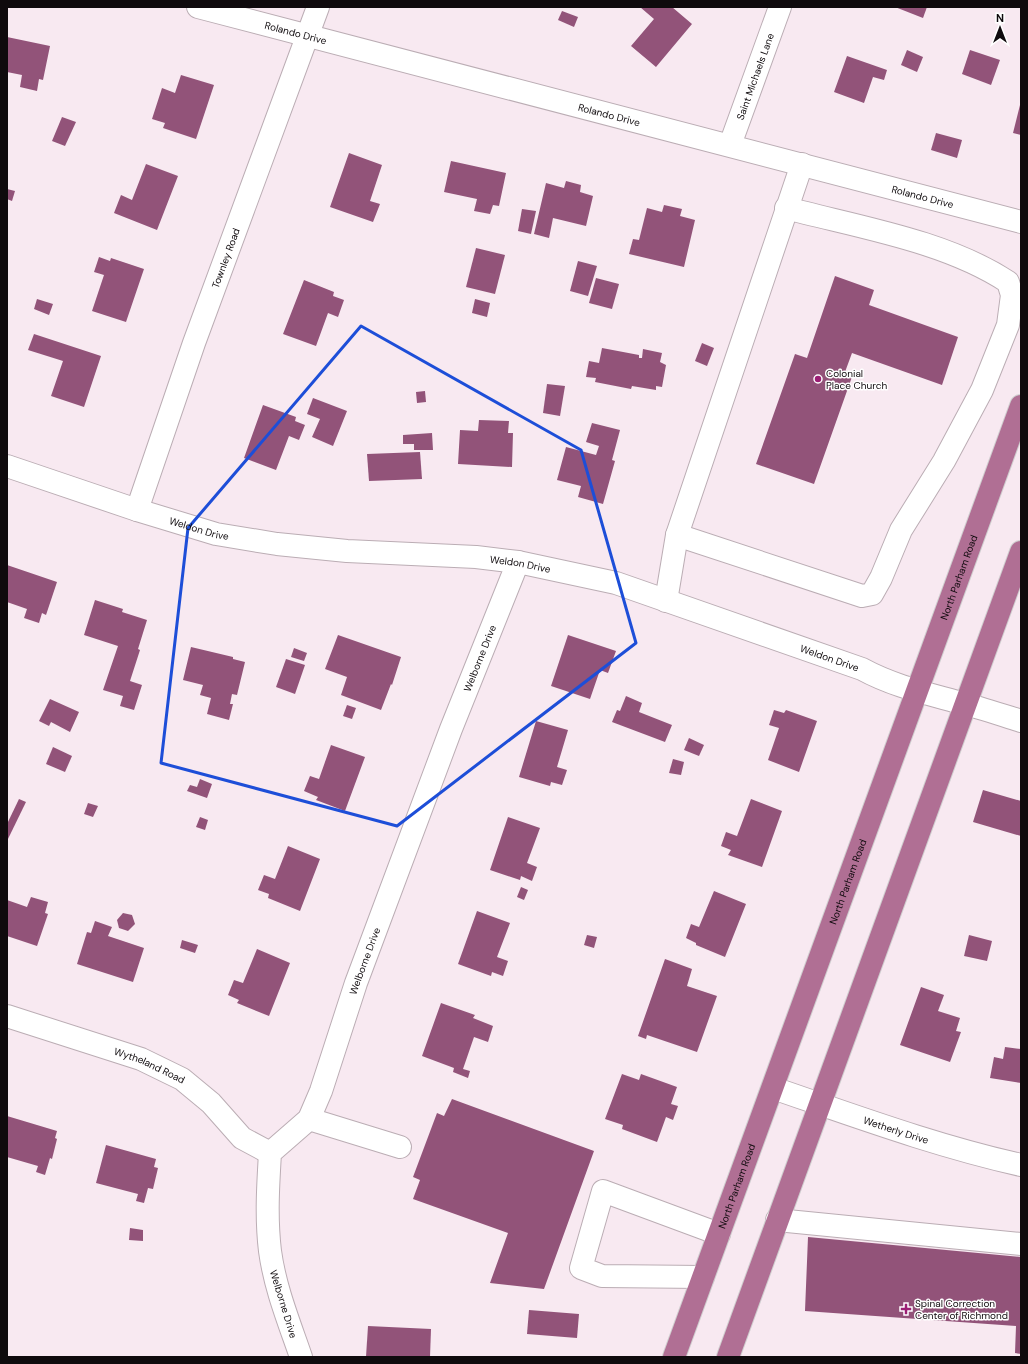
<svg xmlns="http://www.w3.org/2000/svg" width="1028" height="1364" font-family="'DM Sans',sans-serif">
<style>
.building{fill:#925379}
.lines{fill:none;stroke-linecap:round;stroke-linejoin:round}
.minor-casing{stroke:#bbadb4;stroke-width:24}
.highway-casing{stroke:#cfcecf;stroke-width:24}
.minor{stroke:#fff;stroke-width:22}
.highway{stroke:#b06f94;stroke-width:22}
.marked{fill:none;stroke:#1d4ed8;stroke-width:3;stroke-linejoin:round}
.poi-dot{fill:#9b1e74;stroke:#fff;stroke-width:1.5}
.labels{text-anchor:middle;stroke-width:3;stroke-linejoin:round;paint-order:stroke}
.street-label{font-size:10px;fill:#0f0a0d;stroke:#fff}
.poi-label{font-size:10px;fill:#0f0a0d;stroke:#fff;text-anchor:start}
</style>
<rect width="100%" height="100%" fill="#f8e9f1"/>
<g class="building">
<path d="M640 7H672L692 24 656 67 631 46 654 19Z"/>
<path d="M895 7H927L923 18Z"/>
<path d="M562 11 578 17 574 27 558 20Z"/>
<path d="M7 37 50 46 43 80 39 79 37 91 20 87 22 75 7 72Z"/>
<path d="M907 50 923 57 917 72 901 65Z"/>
<path d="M970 50 1000 60 991 85 962 74Z"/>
<path d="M847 56 887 70 884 80 873 77 864 103 834 92Z"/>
<path d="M181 75 214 85 196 139 163 128 165 123 152 119 162 88 175 93Z"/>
<path d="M1020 105H1021V135L1013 133Z"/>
<path d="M62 117 76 122 65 146 52 141Z"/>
<path d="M936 133 962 140 957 158 931 150Z"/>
<path d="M349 153 382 165 370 201 380 204 373 222 330 207Z"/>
<path d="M451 161 506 173 499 206 493 205 490 214 474 211 477 199 444 192Z"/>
<path d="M146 164 178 176 157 230 114 213 121 195 132 200Z"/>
<path d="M566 181 581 185 580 192 593 196 586 226 553 218 549 238 534 234 546 183 564 188Z"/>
<path d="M7 189 15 191 12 201 7 199Z"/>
<path d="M664 205 682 209 680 216 695 220 684 267 629 254 633 239 639 240 647 208 662 212Z"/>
<path d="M522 209 536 211 531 234 518 231Z"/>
<path d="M476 248 505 255 495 294 466 287Z"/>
<path d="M99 257 110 261 111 258 144 269 126 322 92 311 104 275 94 272Z"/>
<path d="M578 261 597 266 588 296 570 291Z"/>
<path d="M835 276 874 290 869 305 958 337 942 385 852 353 845 372 853 374 814 484 756 464 795 354 807 358Z"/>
<path d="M596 278 619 284 612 309 589 303Z"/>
<path d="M304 280 334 292 333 296 344 300 338 317 328 313 316 346 283 334Z"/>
<path d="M37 299 53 304 49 315 34 309Z"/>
<path d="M475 299 490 303 487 317 472 313Z"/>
<path d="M34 334 101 356 84 407 51 396 63 361 28 350Z"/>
<path d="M702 343 714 348 707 366 695 361Z"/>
<path d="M602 348 639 355V358H642L643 349 662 353 660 362 666 365 662 387 656 386V390L632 386 631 389 595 382 596 378 586 377 589 361 599 363Z"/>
<path d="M547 384 565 386 560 416 543 413Z"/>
<path d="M425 391 426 402 417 403 416 392Z"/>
<path d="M313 398 347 411 333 446 312 437 320 419 307 414Z"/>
<path d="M263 405 296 417 295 421 305 425 299 440 289 436 276 470 244 458Z"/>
<path d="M479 420 509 421 508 433H513L512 467 458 464 460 430 478 431Z"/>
<path d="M592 423 620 430 612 460 615 461 603 504 578 497 581 486 557 480 566 447 596 455 599 446 586 442Z"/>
<path d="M432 433 433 450H414V444H403V435Z"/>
<path d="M420 452 422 479 369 481 367 454Z"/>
<path d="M7 565 57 582 46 615 42 613 39 623 24 618 27 609 7 602Z"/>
<path d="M95 600 123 609 122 612 147 620 138 649 140 650 130 681 142 685 134 710 120 706 123 696 103 690 118 646 84 635Z"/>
<path d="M338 635 401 657 392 685 391 684 381 710 341 695 347 677 325 669Z"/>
<path d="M568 635 616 651 608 673 600 670 590 699 551 686Z"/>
<path d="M191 647 233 657V659L245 662 237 695 232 694 230 704H233L229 720 207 714 211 698 200 695 203 685 183 680Z"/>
<path d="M294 648 307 653 304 661 291 657Z"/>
<path d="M286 659 305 665 295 694 276 687Z"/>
<path d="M626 696 642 703 639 712 672 725 665 742 612 722 617 710 620 711Z"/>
<path d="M50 699 79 712 70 732 51 722 49 726 39 721Z"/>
<path d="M347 705 356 708 352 719 343 716Z"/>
<path d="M774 710 784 713 786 710 817 721 799 772 768 760 779 728 769 725Z"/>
<path d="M536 721 568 730 557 767 567 770 562 785 551 782 550 786 519 777Z"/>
<path d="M689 738 704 745 699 756 684 750Z"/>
<path d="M331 745 365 757 345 811 316 800 318 797 304 791 310 776 319 779Z"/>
<path d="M53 747 72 756 65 772 46 764Z"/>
<path d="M673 759 684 762 681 775 669 773Z"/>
<path d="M200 779 212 784 207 798 187 791 190 785 197 787Z"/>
<path d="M983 790 1021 801V836L973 822Z"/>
<path d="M19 799 26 802 7 841V824Z"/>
<path d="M751 799 782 811 762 867 728 855 731 850 721 846 726 832 737 836Z"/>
<path d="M88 803 98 806 93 817 84 814Z"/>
<path d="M200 817 208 820 205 830 196 827Z"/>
<path d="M508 817 540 828 527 863 537 867 532 881 521 876 520 880 490 870Z"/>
<path d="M288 846 320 859 300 911 268 898 269 894 258 890 264 875 275 879Z"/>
<path d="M521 887 528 890 524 900 517 897Z"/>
<path d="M714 891 746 904 725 957 696 945V943L686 938 691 924 699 927Z"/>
<path d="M31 897 48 902 45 913 48 914 37 946 7 936V900L27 907Z"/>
<path d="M477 911 510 923 497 957 508 961 503 976 492 972 491 976 458 964Z"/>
<path d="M123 913 132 915 135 924 128 931 119 928 117 920Z"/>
<path d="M95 921 112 927 108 936 144 948 133 982 77 964 87 932 91 933Z"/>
<path d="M587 935 597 937 594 948 584 945Z"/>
<path d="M969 935 992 941 987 961 964 956Z"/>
<path d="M182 940 198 945 195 953 180 948Z"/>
<path d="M257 949 290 963 269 1016 237 1003 239 1000 228 995 234 980 243 983Z"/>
<path d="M665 959 692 969 687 986 717 996 697 1052 647 1035 646 1039 638 1036Z"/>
<path d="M921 987 944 995 938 1011 960 1018 956 1031 961 1032 950 1062 900 1045Z"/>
<path d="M441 1003 475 1015 473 1018 493 1026 488 1042 474 1037 463 1069 470 1071 468 1078 453 1072 454 1068 422 1056Z"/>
<path d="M1005 1047 1021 1049V1083L990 1078 994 1057 1003 1059Z"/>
<path d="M622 1074 639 1080 641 1074 677 1087 671 1104 678 1106 673 1120 666 1117 657 1142 622 1129 623 1125 605 1119Z"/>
<path d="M452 1099 594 1151 544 1289 490 1283 508 1233 413 1199 420 1180 413 1177 437 1113 444 1116Z"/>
<path d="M7 1116 57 1131 55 1138 57 1139 52 1159 50 1158 45 1175 36 1172 38 1166 7 1157Z"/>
<path d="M106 1145 156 1159 154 1167 158 1168 153 1189 148 1188 144 1203 136 1201 138 1194 96 1183Z"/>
<path d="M130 1228 143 1230V1241L129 1240Z"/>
<path d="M808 1237 1021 1257V1354L1015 1353 1016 1326 805 1311Z"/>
<path d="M529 1310 579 1314 577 1338 527 1334Z"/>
<path d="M368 1326 431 1329 430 1357H366Z"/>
</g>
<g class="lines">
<defs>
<g id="minor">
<path id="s1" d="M198 7 1021 222"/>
<path id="s2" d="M730 145 780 7"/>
<path id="s3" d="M7 466 137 510 216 534 277 544 347 551 476 557 518 562 616 583 862 669C895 687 930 694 965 704 984 709 1002 715 1021 721"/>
<path id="s4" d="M137 510 194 343 318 7"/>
<path d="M677 535 862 596 872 594 881 578 901 530 944 461 982 390 1008 325 1012 295 1008 282C946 241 858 227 786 208"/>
<path d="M666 601 677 535 802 164"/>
<path id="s5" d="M7 1016 141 1059 182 1079 211 1103 242 1138 270 1153"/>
<path id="s6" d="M773 1088C855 1116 936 1146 1021 1165"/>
<path d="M309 1119 400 1147"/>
<path d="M777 1220 1021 1244"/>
<path d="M703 1277 602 1276 581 1268 603 1191 719 1234"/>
<path id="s7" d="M301 1357C289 1322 275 1288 270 1251 266 1218 268 1186 270 1153L309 1119 321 1091 356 983 451 729 518 562"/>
</g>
<g id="highway">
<path id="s8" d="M674 1357 1021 406"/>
<path d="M728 1357 1021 552"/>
</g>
</defs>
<use href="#minor" class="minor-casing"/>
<use href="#highway" class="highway-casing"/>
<use href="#minor" class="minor"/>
<use href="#highway" class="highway"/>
</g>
<path class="marked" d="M361 326 581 450 636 643 397 826 161 763 188 528Z"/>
<g class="poi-dot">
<circle cx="818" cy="379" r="4"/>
<path d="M904 1303h4v4h4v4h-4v4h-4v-4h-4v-4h4z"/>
</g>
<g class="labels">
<g class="street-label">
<text dy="4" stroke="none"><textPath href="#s1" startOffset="101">Rolando Drive</textPath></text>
<text dy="4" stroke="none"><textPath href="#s2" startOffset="73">Saint Michaels Lane</textPath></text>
<text dy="4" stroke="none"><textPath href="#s1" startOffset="425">Rolando Drive</textPath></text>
<text dy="4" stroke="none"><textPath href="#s1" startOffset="749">Rolando Drive</textPath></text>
<text dy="4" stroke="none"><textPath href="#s4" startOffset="267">Townley Road</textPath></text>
<text dy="4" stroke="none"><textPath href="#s3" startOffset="202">Weldon Drive</textPath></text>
<text dy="4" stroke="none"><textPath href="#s3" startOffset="526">Weldon Drive</textPath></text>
<text dy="4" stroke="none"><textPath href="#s8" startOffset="830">North Parham Road</textPath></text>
<text dy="4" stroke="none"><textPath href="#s3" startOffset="850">Weldon Drive</textPath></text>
<text dy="4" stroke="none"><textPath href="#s7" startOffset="752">Welborne Drive</textPath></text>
<text dy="4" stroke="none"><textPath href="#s8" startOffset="506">North Parham Road</textPath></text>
<text dy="4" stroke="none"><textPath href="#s7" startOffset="428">Welborne Drive</textPath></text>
<text dy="4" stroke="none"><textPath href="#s5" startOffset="151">Wytheland Road</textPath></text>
<text dy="4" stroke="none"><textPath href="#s6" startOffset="130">Wetherly Drive</textPath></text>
<text dy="4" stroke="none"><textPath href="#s8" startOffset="182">North Parham Road</textPath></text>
<text transform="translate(284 1304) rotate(73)" y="4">Welborne Drive</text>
</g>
<g class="poi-label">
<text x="826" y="377">Colonial<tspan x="826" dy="12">Place Church</tspan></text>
<text x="915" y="1307">Spinal Correction<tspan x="915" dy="12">Center of Richmond</tspan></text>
</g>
</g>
<rect width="1028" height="1364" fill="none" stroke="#0f0a0d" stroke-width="16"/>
<g transform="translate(1000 28)" stroke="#ffffff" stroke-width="3" paint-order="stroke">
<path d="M0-3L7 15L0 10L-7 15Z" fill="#0f0a0d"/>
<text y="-6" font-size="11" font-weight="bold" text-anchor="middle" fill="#0f0a0d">N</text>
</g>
</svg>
